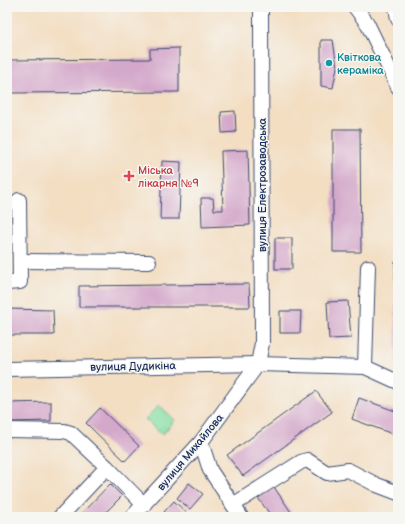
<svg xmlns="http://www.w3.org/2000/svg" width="405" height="524" font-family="'Balsamiq Sans',sans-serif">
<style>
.green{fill:#86dea3;stroke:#508680}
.building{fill:#d4a8ca}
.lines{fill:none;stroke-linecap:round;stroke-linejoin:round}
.minor-casing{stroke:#3b496d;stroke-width:16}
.minor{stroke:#fff;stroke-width:14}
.culture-dot{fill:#0f9aa8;stroke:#f6f6f2;stroke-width:1.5}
.health-dot{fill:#e0444e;stroke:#f6f6f2;stroke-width:1.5}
.labels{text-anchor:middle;stroke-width:3;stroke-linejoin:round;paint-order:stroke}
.culture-label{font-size:11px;fill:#0d838f;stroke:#f6f6f2;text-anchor:start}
.health-label{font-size:11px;fill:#be3a42;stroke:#f6f6f2;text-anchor:start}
.street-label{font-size:11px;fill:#1b2f5e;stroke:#f6f6f2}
</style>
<rect width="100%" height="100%" fill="#f6f6f2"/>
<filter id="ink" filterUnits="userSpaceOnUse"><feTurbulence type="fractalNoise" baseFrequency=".025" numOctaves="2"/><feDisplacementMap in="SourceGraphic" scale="8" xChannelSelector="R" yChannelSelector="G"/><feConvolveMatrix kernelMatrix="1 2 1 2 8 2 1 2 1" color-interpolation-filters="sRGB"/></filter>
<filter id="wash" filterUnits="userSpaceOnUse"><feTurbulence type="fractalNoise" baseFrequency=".012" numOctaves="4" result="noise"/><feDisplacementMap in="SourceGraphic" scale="16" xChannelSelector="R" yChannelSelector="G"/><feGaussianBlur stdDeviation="0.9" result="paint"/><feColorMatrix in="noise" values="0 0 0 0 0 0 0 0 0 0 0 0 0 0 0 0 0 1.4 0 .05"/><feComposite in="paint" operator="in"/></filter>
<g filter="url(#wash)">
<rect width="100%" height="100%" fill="#f3dec2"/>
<path class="green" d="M159 405 175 420 162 435 145 419Z"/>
<g id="blocks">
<g class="building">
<path d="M321 40H333L337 67 333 88 321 86Z"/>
<path d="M179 48V92L7 93V60L150 59V49Z"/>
<path d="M235 111 236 132 222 133 221 112Z"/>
<path d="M333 129H360L361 252H333Z"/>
<path d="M248 150 250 225 202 227 201 198H213L214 210H223L221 151Z"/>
<path d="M162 161 181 162 179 219H160Z"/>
<rect x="275" y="238" width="17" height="31"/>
<path d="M395 262H398V363H396Z"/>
<path d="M249 284 250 307H79V286Z"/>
<path d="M348 301 351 338 329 339 327 302Z"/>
<path d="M7 309 53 310 54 335H7Z"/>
<path d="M280 311H301L300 333H280Z"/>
<path d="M316 391 332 412 243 476 227 455Z"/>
<path d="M359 398 398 412V436L352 419Z"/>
<path d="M51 402V421L7 422V403Z"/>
<path d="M100 408 139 446 125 461 86 423Z"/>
<path d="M189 483 203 494 190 509 177 498Z"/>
<path d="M110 484 122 496 101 517H78Z"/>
<path d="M274 487 293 515 290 517H272L258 498Z"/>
<path d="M174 501 191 517H170L164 512Z"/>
</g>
</g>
</g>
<g filter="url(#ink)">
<use href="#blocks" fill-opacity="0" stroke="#3b496d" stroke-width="1"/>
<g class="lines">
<defs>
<g id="minor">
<path d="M355 7 367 23 398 87"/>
<path d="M396 7 398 19"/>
<path d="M20 261 149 262"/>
<path d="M7 283 20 282 19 200"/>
<path d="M365 367 368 267"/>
<path d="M7 369 258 364 365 367 398 382"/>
<path d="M7 430 64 431 71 433 107 467 144 505"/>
<path d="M201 442 210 470 241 517"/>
<path d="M233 505 301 462 307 460 327 473 348 470 377 485 398 493"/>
<path d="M60 517 107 467"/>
<path d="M132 517 201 442 258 364 262 343 261 7"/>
</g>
</defs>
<use href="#minor" class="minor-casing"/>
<use href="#minor" class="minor"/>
</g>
</g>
<circle class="culture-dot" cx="329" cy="63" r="4"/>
<path class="health-dot" d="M127 170h4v4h4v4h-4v4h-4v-4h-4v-4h4z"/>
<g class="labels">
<g class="culture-label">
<text x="337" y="61">Квіткова<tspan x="337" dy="13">кераміка</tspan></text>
</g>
<g class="health-label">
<text x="138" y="174">Міська<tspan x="138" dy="13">лікарня №9</tspan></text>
</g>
<g class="street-label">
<text transform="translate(262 185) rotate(-90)" y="4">вулиця Електрозаводська</text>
<text transform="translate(133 366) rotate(-1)" y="4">вулиця Дудикіна</text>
<text transform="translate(190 452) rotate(-50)" y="4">вулиця Михайлова</text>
</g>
</g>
<rect width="405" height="524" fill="none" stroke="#f6f6f2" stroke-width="24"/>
</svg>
